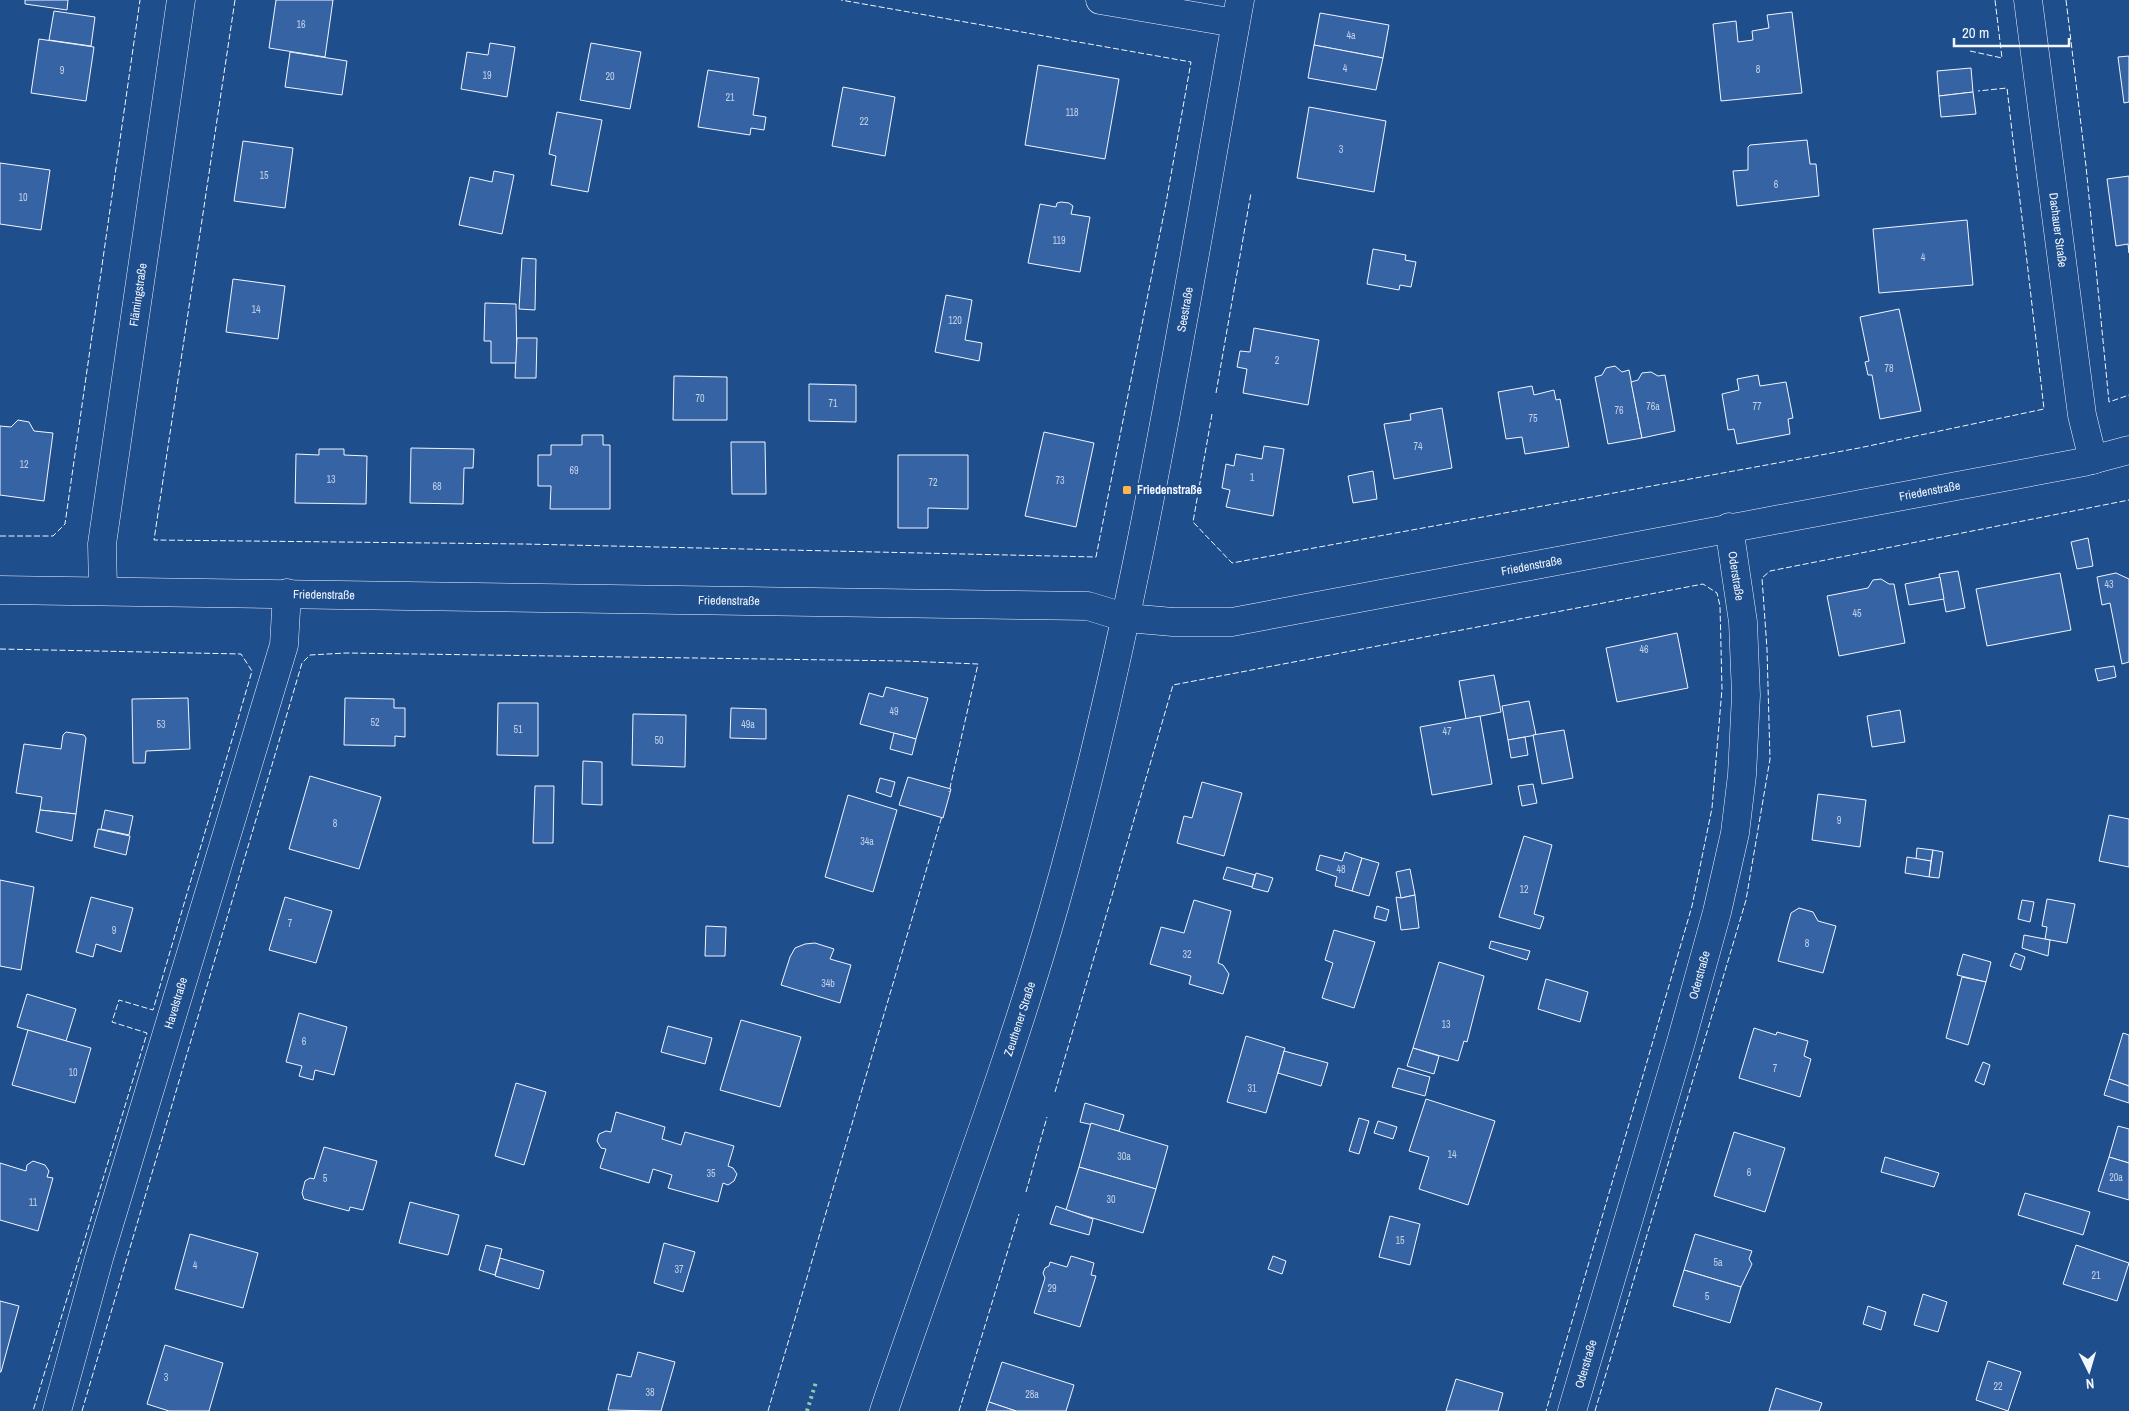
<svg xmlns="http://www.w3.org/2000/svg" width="2129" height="1411" font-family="'Archivo Narrow',sans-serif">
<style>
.building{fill:#3563a3;stroke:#f2f6ff}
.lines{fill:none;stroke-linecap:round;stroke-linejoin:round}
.minor-casing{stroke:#f2f6ff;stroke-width:29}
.tertiary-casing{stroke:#f2f6ff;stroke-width:29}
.secondary-casing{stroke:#f2f6ff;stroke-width:29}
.minor{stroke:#1f4e8c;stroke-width:28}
.tertiary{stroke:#1f4e8c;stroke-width:28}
.secondary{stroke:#1f4e8c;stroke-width:28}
.hedge{stroke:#97c8a6;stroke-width:4;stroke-dasharray:2.5 4;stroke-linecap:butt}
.fence{stroke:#f2f6ff;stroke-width:1;stroke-dasharray:6 2.5;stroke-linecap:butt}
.poi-dot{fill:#ffb74d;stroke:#1f4e8c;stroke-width:2}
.labels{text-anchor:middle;stroke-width:4;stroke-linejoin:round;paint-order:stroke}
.number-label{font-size:10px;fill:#c3d1e8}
.street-label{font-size:12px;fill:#f2f6ff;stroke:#1f4e8c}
.poi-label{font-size:12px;font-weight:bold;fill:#f2f6ff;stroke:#1f4e8c;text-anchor:start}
</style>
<rect width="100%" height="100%" fill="#1f4e8c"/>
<g class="building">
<path d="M25 0H68L67 10 25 4Z"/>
<path d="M276 0H333L325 57 269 48Z"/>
<path d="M54 11 95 17 91 46 49 40Z"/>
<path d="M1792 12 1802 93 1721 101 1713 24 1736 21 1738 42 1753 40 1752 31 1769 28 1767 15Z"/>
<path d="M1320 13 1389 25 1383 58 1314 45Z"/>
<path d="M39 39 94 47 86 101 31 93Z"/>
<path d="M490 43 515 47 507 97 461 89 467 52 488 55Z"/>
<path d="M591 43 641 52 630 109 580 100Z"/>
<path d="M1314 45 1383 58 1376 90 1308 78Z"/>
<path d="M290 52 347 61 342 95 285 87Z"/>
<path d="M2129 56V102L2124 103 2118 57Z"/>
<path d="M1038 65 1119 79 1105 159 1025 145Z"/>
<path d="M1971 68 1973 92 1939 96 1937 71Z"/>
<path d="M708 70 759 78 753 115 766 117 764 130 751 128 750 135 698 127Z"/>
<path d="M843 87 895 97 885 156 832 146Z"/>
<path d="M1973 92 1976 114 1941 117 1939 96Z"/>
<path d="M1309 107 1386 121 1374 192 1297 178Z"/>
<path d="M557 112 602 120 588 192 551 185 556 156 549 154Z"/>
<path d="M1807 140 1810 164H1816L1819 196 1737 206 1733 171 1748 170V147L1750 145Z"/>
<path d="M243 141 293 148 285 208 234 201Z"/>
<path d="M0 163 50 170 41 230 0 224Z"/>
<path d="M494 171 514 175 502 234 459 225 470 177 492 182Z"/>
<path d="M2129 176V253L2128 244 2116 246 2107 179Z"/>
<path d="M1061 202 1069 203 1073 206 1071 214 1090 217 1080 272 1028 263 1040 204 1056 207 1057 203Z"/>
<path d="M1967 220 1973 285 1879 293 1873 229Z"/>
<path d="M1373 249 1406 255 1405 260 1416 262 1411 287 1400 285 1399 290 1367 284Z"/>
<path d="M522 258 536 259 535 310 519 309Z"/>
<path d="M233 279 285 286 278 339 226 332Z"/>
<path d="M946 295 972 300 965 340 982 343 979 361 935 352Z"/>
<path d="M485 303 516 304 517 363H491V341H484Z"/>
<path d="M1899 309 1921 411 1880 419 1872 375H1868L1865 362 1869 361 1860 317Z"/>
<path d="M1254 328 1319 340 1308 405 1243 393 1247 369 1237 367 1240 351 1250 352Z"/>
<path d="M517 338H537L536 378H515Z"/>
<path d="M1615 366 1622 372 1629 370 1642 438 1608 444 1595 377 1602 375 1606 368Z"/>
<path d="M1651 372 1658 376 1665 375 1675 431 1642 438 1631 382 1638 380 1642 373Z"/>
<path d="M1758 375 1760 386 1786 382 1793 418 1788 419 1790 434 1737 444 1734 429 1728 430 1722 394 1739 390 1737 379Z"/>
<path d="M674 376 727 377V420H673Z"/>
<path d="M809 384 856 385V422L809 421Z"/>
<path d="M1532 386 1534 395 1554 390 1556 400 1560 399 1569 447 1525 454 1522 437 1506 439 1498 392Z"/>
<path d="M1442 408 1452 468 1394 479 1384 424 1411 420 1410 414Z"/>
<path d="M18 420 29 422 34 431 53 433 44 501 0 495V426L11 427Z"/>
<path d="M1044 432 1094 443 1076 527 1025 516Z"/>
<path d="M582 435H603V445H610V509H550L551 486H538V455H551V445H582Z"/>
<path d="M731 442H765L766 494H732Z"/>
<path d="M1264 446 1284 449 1273 516 1226 507 1230 490 1222 488 1226 464 1234 466 1236 454 1262 459Z"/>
<path d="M411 448 474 449 473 468H464L463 504 410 503Z"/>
<path d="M319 449H344V455L367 456 366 504 295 503 296 454 319 455Z"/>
<path d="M898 455H968V509L928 508V528H898Z"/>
<path d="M1373 471 1377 499 1353 503 1348 476Z"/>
<path d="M2088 538 2093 566 2077 569 2071 542Z"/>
<path d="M1958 571 1965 608 1946 612 1939 574Z"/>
<path d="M2060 573 2071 630 1987 646 1976 589Z"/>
<path d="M2116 573 2129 579V662L2122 664 2110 603 2102 605 2097 577Z"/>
<path d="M1940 577 1944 599 1909 605 1905 584Z"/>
<path d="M1881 579 1889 584H1894L1905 643 1839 656 1827 596 1868 588 1873 580Z"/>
<path d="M1677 633 1688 688 1617 702 1606 648Z"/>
<path d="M2114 666 2116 677 2098 681 2095 669Z"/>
<path d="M1494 675 1501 712 1466 719 1459 681Z"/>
<path d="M886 687 928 698 916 739 860 724 869 693 883 697Z"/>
<path d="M188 698 190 749 146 751 145 763H133L132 699Z"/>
<path d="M345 698 394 699V708H405V737L395 736V746L344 745Z"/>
<path d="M1529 701 1536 735 1508 740 1502 706Z"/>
<path d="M498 703H538V756L497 755Z"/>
<path d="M731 708 766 709V739L730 738Z"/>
<path d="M1900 710 1905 742 1872 747 1867 716Z"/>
<path d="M633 714 686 715 685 767 632 765Z"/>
<path d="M1480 716 1492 784 1432 795 1420 727Z"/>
<path d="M1564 730 1573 778 1542 784 1533 735Z"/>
<path d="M66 732 84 735 86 738 76 814 40 810 42 797 16 793 24 744 61 749 63 735Z"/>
<path d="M894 733 916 739 912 755 890 749Z"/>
<path d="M1525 737 1528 755 1511 758 1508 740Z"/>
<path d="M583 761 602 762V805L582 804Z"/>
<path d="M310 776 381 797 359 869 289 849Z"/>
<path d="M908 777 951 789 943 818 899 805Z"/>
<path d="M880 778 895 782 891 797 876 792Z"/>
<path d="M1202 782 1242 793 1224 856 1177 843 1184 816 1192 818Z"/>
<path d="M1533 784 1537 803 1522 806 1518 786Z"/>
<path d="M535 786H554L553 843H533Z"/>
<path d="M1818 794 1866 800 1860 847 1812 840Z"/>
<path d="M848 795 897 810 873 892 825 877Z"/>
<path d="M40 810 76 814 72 841 36 832Z"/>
<path d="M105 810 133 816 129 835 101 829Z"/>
<path d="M2109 815 2129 819V867L2099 861Z"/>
<path d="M98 829 130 836 126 855 94 847Z"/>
<path d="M1524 836 1552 845 1534 914 1544 917 1540 929 1499 917Z"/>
<path d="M1917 848 1933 850 1931 861 1916 859Z"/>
<path d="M1933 850 1943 852 1939 878 1929 877Z"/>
<path d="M1345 852 1362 858 1352 891 1335 886 1337 877 1316 870 1320 855 1342 861Z"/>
<path d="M1907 857 1931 861 1929 877 1905 873Z"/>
<path d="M1362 858 1379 863 1369 896 1352 891Z"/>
<path d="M1227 867 1255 875 1252 887 1223 879Z"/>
<path d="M1410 869 1415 895 1401 898 1396 872Z"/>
<path d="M1256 873 1273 878 1268 892 1252 888Z"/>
<path d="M0 880 34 887 21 970 0 966Z"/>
<path d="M1415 895 1419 928 1401 930 1396 897 1401 898Z"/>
<path d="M91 897 133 908 121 952 96 944 93 957 76 952Z"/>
<path d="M285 897 332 911 316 963 269 950Z"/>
<path d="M2047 899 2075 904 2067 943 2045 939 2047 927 2042 926Z"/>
<path d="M1194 900 1231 911 1218 963 1223 965 1229 974 1223 994 1189 984 1191 976 1150 964 1161 927 1184 933Z"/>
<path d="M2022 900 2034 902 2030 922 2018 919Z"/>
<path d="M1377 906 1389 910 1386 921 1374 918Z"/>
<path d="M1799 908 1813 912 1818 921 1836 926 1823 973 1778 961 1791 913Z"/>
<path d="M706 926 726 927 725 956H705Z"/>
<path d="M1334 930 1375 942 1354 1008 1322 998 1333 963 1325 960Z"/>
<path d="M2024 935 2050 940 2048 956 2022 948Z"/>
<path d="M1491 941 1530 951 1527 960 1489 948Z"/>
<path d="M815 943 834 949 830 959 851 965 840 1003 781 985 790 957 795 948 805 944Z"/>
<path d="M2015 953 2025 957 2021 970 2010 966Z"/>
<path d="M1963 954 1991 962 1986 982 1957 975Z"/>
<path d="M1439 962 1484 976 1467 1042 1464 1041 1458 1061 1413 1048Z"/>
<path d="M1962 977 1986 982 1968 1045 1946 1038Z"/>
<path d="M1546 979 1588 992 1580 1022 1538 1009Z"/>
<path d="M27 994 76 1009 66 1041 17 1027Z"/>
<path d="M299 1013 347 1027 334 1075 315 1070 313 1080 299 1076 302 1066 286 1062Z"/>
<path d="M741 1020 801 1037 780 1107 720 1090Z"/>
<path d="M668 1026 712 1038 705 1064 661 1052Z"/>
<path d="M1754 1028 1776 1035 1777 1032 1808 1041 1804 1056 1811 1059 1800 1097 1739 1078Z"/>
<path d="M28 1030 91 1048 75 1103 12 1085Z"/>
<path d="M2123 1033 2129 1035V1086L2109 1079Z"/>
<path d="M1246 1036 1285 1048 1266 1113 1227 1102Z"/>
<path d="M1413 1048 1439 1056 1434 1074 1407 1066Z"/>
<path d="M1284 1051 1328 1063 1321 1086 1278 1073Z"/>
<path d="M1983 1062 1990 1065 1984 1085 1975 1081Z"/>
<path d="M1398 1068 1430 1077 1425 1096 1392 1087Z"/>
<path d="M2109 1079 2129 1086V1103L2104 1095Z"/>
<path d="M516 1083 546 1092 524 1165 495 1156Z"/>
<path d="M1426 1099 1495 1121 1468 1205 1419 1189 1429 1157 1409 1151Z"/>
<path d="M1085 1103 1124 1115 1119 1131 1080 1122Z"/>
<path d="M616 1112 665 1127 662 1139 681 1145 685 1132 734 1146 728 1166 733 1168 737 1174 734 1181 728 1185 723 1183 718 1202 668 1188 672 1175 653 1169 649 1183 600 1168 606 1149 601 1148 597 1141 599 1134 606 1131 611 1132Z"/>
<path d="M1359 1118 1369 1121 1359 1154 1349 1151Z"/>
<path d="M1378 1121 1397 1127 1393 1139 1374 1133Z"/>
<path d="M1091 1123 1168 1146 1156 1189 1079 1167Z"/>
<path d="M2118 1126 2129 1129V1163L2109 1157Z"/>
<path d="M1734 1132 1785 1148 1765 1212 1714 1196Z"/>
<path d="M324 1147 377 1161 363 1210 350 1207 349 1211 304 1199 302 1193 305 1181 310 1178 314 1179Z"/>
<path d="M1885 1157 1939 1173 1934 1187 1881 1172Z"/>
<path d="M2109 1157 2129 1163V1200L2098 1191Z"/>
<path d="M33 1161 45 1165 49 1171 47 1177 53 1178 38 1231 0 1220V1163L26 1171 27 1165Z"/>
<path d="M1079 1167 1156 1189 1143 1233 1066 1210Z"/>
<path d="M2025 1193 2090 1212 2083 1235 2018 1215Z"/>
<path d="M410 1202 459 1215 448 1255 399 1243Z"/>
<path d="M1056 1206 1093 1219 1089 1235 1050 1224Z"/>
<path d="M1390 1216 1420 1224 1410 1265 1379 1257Z"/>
<path d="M190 1234 258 1253 243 1308 175 1289Z"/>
<path d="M1695 1234 1752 1251 1749 1259 1752 1264 1741 1287 1684 1270Z"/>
<path d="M664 1243 695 1252 683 1292 654 1283Z"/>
<path d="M486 1245 502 1249 495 1275 479 1270Z"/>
<path d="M2076 1245 2129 1263 2117 1301 2063 1284Z"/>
<path d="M1071 1256 1094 1263 1091 1275 1096 1276 1080 1327 1034 1313 1045 1278 1043 1273 1045 1268 1049 1266 1050 1262 1067 1267Z"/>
<path d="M1273 1256 1286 1261 1282 1274 1268 1269Z"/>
<path d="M500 1258 544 1271 539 1289 495 1276Z"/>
<path d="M1684 1270 1741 1287 1730 1323 1673 1306Z"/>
<path d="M1923 1294 1947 1302 1938 1332 1914 1325Z"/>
<path d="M0 1301 19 1306 1 1372H0Z"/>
<path d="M1868 1306 1886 1312 1881 1330 1863 1324Z"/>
<path d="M165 1345 223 1363 209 1411H169L147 1404Z"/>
<path d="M638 1352 675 1362 661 1411 608 1410 617 1374 631 1377Z"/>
<path d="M1988 1361 2021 1372 2008 1411 1976 1400Z"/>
<path d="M1002 1362 1074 1385 1066 1411H1016L989 1402Z"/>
<path d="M1456 1379 1503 1393 1498 1411H1446Z"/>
<path d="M1776 1388 1822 1403 1819 1411H1769Z"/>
<path d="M989 1402 1016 1411H986Z"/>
</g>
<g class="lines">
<defs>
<g id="minor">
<path d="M1100 0 1235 23"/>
<path id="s1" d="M2028 0 2082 415 2093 460"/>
<path id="s2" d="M0 590 1088 606 1127 618"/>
<path id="s3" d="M103 590 102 544 181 0"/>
<path id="s4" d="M57 1411 99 1258 284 645 287 593"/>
<path id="s5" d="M1572 1411 1681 1042 1717 912 1735 833 1742 775 1746 695 1743 622 1729 527"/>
</g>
<g id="tertiary">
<path id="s6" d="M1127 618 1173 622H1232L2084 462 2129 450"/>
</g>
<g id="secondary">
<path id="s7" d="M884 1411C941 1242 1006 1076 1055 904 1139 608 1185 303 1240 0"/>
</g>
</defs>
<use href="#minor" class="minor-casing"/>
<use href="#tertiary" class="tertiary-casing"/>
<use href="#secondary" class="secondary-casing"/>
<use href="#minor" class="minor"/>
<use href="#tertiary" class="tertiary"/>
<use href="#secondary" class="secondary"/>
<path class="hedge" d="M807 1411 816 1382"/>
<g class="fence">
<path d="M235 0 154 540 524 544 1096 557 1166 203 1191 62 841 0"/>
<path d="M2066 0 2086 166 2109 402 2129 395"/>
<path d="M1970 51 2002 58 1995 0"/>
<path d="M1216 393 1251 193"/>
<path d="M1212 414 1193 522 1232 563 1859 448 2044 409 2007 88 1978 91"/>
<path d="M0 536H53L65 524 140 0"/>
<path d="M0 649 241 654 252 671 153 1010 119 1000 112 1022 147 1033 33 1411"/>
<path d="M1055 1092 1173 685 1703 584 1717 593 1720 606 1722 689 1712 808 1692 906 1546 1411"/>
<path d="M1026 1192 1047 1117"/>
<path d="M82 1411 302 663 310 655 346 653 904 661 978 664 949 792"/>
<path d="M768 1411 942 816"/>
<path d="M959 1411 1019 1214"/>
<path d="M1595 1411 1746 900 1770 759 1767 649 1762 578 1770 571 2129 500"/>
</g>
</g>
<rect class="poi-dot" x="1122" y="485" width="10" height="10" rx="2.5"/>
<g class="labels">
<g class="number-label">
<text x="301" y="28">16</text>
<text x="1351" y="39">4a</text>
<text x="1345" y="72">4</text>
<text x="1758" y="73">8</text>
<text x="62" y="74">9</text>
<text x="487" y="79">19</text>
<text x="610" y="80">20</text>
<text x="730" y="101">21</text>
<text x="1072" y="116">118</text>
<text x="864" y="125">22</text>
<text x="1341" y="153">3</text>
<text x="264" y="179">15</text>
<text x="1776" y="188">6</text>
<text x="23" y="201">10</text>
<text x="1059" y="244">119</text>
<text x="1923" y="261">4</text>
<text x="256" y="313">14</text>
<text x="955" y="324">120</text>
<text x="1277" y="364">2</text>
<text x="1889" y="372">78</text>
<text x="700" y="402">70</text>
<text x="833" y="407">71</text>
<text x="1653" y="410">76a</text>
<text x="1757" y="410">77</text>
<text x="1619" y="414">76</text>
<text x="1533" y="422">75</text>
<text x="1418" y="450">74</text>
<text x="24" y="468">12</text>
<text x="574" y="474">69</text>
<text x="1252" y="481">1</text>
<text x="331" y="483">13</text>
<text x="1060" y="484">73</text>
<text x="933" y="486">72</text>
<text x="437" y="490">68</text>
<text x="2109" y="588">43</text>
<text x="1857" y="617">45</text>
<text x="1644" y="653">46</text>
<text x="894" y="715">49</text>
<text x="375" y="726">52</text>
<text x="161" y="728">53</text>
<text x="748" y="728">49a</text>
<text x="518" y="733">51</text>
<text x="1447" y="735">47</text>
<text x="659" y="744">50</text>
<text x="1839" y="824">9</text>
<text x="335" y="827">8</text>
<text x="867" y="845">34a</text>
<text x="1341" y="873">48</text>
<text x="1524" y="893">12</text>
<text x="290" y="927">7</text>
<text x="114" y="934">9</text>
<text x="1807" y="947">8</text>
<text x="1187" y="958">32</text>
<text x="828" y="987">34b</text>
<text x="1446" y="1028">13</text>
<text x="304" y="1045">6</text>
<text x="1775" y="1072">7</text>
<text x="73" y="1076">10</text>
<text x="1252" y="1092">31</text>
<text x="1452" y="1158">14</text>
<text x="1124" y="1160">30a</text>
<text x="1749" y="1176">6</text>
<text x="711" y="1177">35</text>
<text x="2116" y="1181">20a</text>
<text x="325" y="1182">5</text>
<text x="1111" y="1203">30</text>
<text x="33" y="1206">11</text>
<text x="1400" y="1244">15</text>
<text x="1718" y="1266">5a</text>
<text x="195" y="1269">4</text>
<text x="679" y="1273">37</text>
<text x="2096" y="1279">21</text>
<text x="1052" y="1292">29</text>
<text x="1707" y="1300">5</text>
<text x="166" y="1381">3</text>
<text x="1998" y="1390">22</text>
<text x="650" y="1396">38</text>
<text x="1032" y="1398">28a</text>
</g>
<g class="street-label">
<text dy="4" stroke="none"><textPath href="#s1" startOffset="232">Dachauer Straße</textPath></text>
<text dy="4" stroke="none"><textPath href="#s3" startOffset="298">Flämingstraße</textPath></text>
<text dy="4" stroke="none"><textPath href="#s7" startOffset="1144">Seestraße</textPath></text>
<text dy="4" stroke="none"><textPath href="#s6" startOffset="815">Friedenstraße</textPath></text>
<text dy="4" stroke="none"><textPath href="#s6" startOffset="410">Friedenstraße</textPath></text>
<text transform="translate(1736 576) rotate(81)" y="4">Oderstraße</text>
<text dy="4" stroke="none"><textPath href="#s2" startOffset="324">Friedenstraße</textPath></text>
<text dy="4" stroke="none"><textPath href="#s2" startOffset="729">Friedenstraße</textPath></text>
<text dy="4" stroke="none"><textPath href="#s5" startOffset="454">Oderstraße</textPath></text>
<text dy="4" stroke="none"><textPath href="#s4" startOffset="425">Havelstraße</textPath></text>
<text dy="4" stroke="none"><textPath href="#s7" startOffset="415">Zeuthener Straße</textPath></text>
<text dy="4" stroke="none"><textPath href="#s5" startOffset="49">Oderstraße</textPath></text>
</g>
<g class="poi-label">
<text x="1137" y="494">Friedenstraße</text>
</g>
</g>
<g transform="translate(2089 1371) rotate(175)" stroke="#1f4e8c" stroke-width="4" paint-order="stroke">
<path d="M0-4L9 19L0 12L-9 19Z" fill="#f2f6ff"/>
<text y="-8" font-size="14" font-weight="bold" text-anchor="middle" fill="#f2f6ff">N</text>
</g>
<path d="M1954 38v8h115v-8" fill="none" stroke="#f2f6ff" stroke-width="2.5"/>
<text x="1962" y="38" font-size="15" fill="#f2f6ff" stroke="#1f4e8c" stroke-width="4" paint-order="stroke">20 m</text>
</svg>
